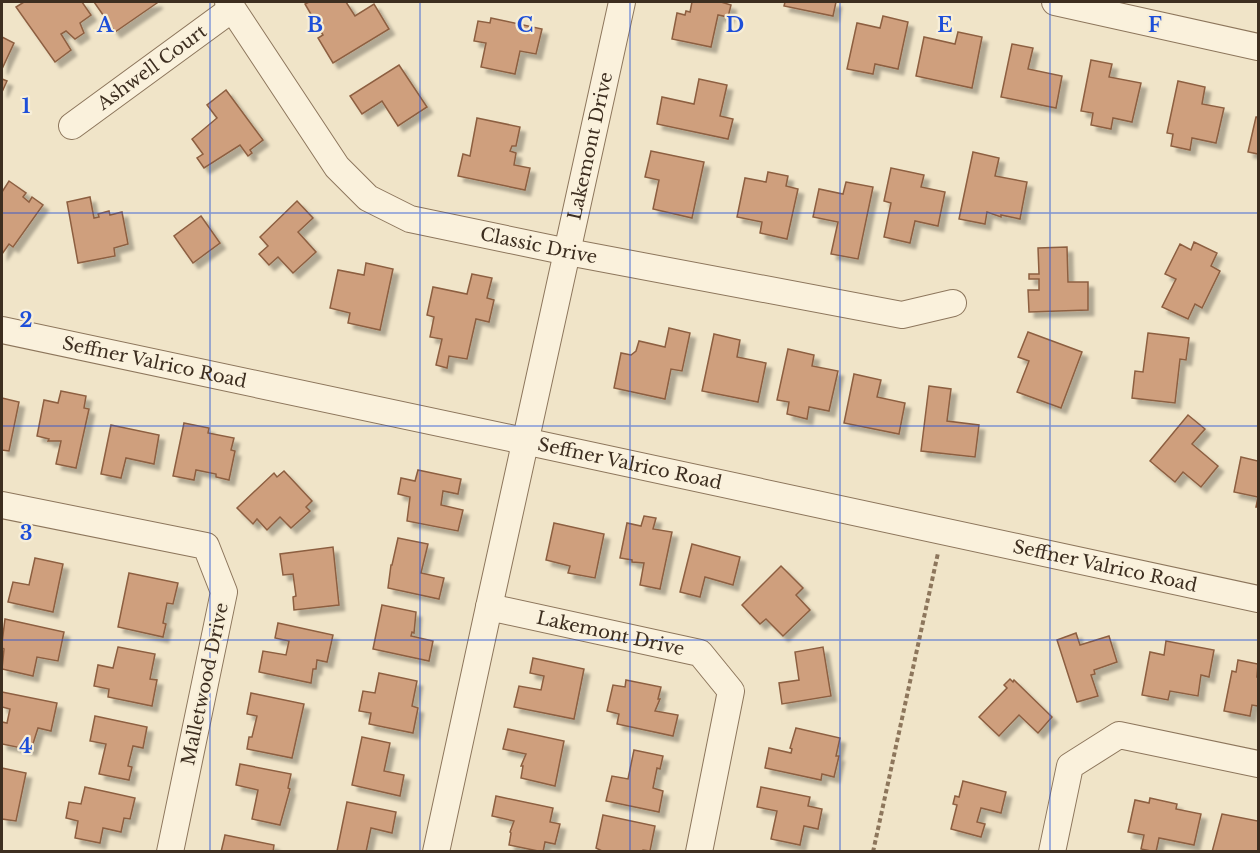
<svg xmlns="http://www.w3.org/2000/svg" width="1260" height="853" font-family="'Libre Baskerville',serif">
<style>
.building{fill:#cf9f7d;stroke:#8d5f41;stroke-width:1.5;filter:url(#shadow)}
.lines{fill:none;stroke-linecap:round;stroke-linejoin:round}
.minor-casing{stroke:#8d765c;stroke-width:28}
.path{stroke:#8d765c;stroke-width:4;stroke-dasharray:4.5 3;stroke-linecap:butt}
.minor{stroke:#faf1dc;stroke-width:26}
.grid{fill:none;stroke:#1d4ed8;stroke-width:1.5;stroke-opacity:0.55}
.labels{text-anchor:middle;stroke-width:4.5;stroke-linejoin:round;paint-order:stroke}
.street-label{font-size:18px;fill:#3d2e20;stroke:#f7eed8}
.grid-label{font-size:20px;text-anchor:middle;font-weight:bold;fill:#1d4ed8;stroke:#f7eed8;stroke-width:4.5;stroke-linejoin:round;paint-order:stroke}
</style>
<defs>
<filter id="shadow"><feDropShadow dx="5.5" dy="5.5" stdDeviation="1.5" flood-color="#0004"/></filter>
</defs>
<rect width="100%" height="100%" fill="#f0e4c8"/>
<g class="building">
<path d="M24 2H82L91 15 80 23 84 33 75 39 66 31 61 34 71 50 55 62 16 7Z"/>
<path d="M94 2H156L157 3 115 32Z"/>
<path d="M309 2H346L355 16 374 4 389 29 333 63 318 38 323 35 305 4Z"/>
<path d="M692 2H721L731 5 728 17 718 15 711 47 672 39 677 13 685 15 686 11 690 12Z"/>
<path d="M785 2H836L833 16 784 6Z"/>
<path d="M883 16 908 22 898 69 875 64 873 74 847 69 857 23 880 28Z"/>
<path d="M491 18 542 29 536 54 520 51 515 74 481 67 486 43 474 41 478 21 490 23Z"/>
<path d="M958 32 982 37 972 88 916 76 924 37 955 44Z"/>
<path d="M2 37 14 43 2 69Z"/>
<path d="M1012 44 1033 48 1028 69 1062 76 1056 108 1001 97Z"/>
<path d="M1091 60 1112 64 1109 77 1141 83 1132 122 1113 118 1111 129 1091 125 1093 113 1081 111Z"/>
<path d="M399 65 427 107 398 126 382 101 362 114 350 96Z"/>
<path d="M2 79 7 81 2 92Z"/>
<path d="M699 79 727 85 720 116 733 119 728 139 657 124 662 97 694 104Z"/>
<path d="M1178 81 1205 87 1202 104 1224 108 1216 143 1192 138 1190 150 1171 146 1173 134 1167 133Z"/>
<path d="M226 90 263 140 250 150 252 153 248 156 240 145 204 168 197 158 203 154 192 139 217 118 207 105Z"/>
<path d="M1256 117H1258V154L1248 152Z"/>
<path d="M477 118 520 127 516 146H512L510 151 516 153 514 165 530 168 525 190 458 176 463 154 470 156Z"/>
<path d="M651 151 704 162 692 218 653 209 659 180 645 177Z"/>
<path d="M973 152 999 158 995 176 1027 182 1020 219 1001 215V217L987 212 985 224 959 219Z"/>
<path d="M891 168 924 175 921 187 945 192 938 226 915 221 910 243 884 237 891 203 884 201Z"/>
<path d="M768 172 788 176 786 186 798 189 787 239 760 233 762 222 737 217 745 178 766 182Z"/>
<path d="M9 181 26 193 23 197 29 202 32 197 43 205 13 247 9 244 2 254V192Z"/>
<path d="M846 182 873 187 858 259 831 254 838 222 813 217 819 189 843 194Z"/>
<path d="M90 197 94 218 99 217 98 214 109 211 110 215 122 212 128 244 114 248 115 256 78 263 67 202Z"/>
<path d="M297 201 313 218 298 232 316 252 293 273 278 257 269 265 259 254 268 246 260 237Z"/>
<path d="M201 216 220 243 193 263 174 236Z"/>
<path d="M1194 242 1217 253 1211 266 1220 271 1202 308 1195 304 1188 319 1162 307 1176 279 1165 274 1180 244 1191 250Z"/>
<path d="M1067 247 1068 282H1088V310L1029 312 1028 290H1039V279H1029V274H1039L1038 248Z"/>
<path d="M366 263 393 269 380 330 348 323 350 313 330 308 338 270 364 275Z"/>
<path d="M472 274 492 278 487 298 494 300 489 322 476 319 467 359 449 356 447 368 436 365 442 339 430 337 434 317 427 315 433 287 467 294Z"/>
<path d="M669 328 690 333 682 371 671 369 665 399 614 388 621 353 631 355 636 351 639 341 665 347Z"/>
<path d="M1028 332 1082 352 1061 408 1017 392 1029 361 1018 357Z"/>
<path d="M1148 333 1189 338 1186 360 1180 359 1175 403 1132 398 1135 371 1143 372Z"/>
<path d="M714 334 740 340 737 357 766 363 758 402 702 391Z"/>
<path d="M788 349 814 355 812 366 838 371 829 411 809 407 807 419 787 414 789 402 777 400Z"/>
<path d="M854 374 881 380 877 397 905 403 899 434 844 423Z"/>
<path d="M929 386 951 389 947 421 979 425 975 457 921 451Z"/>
<path d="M61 391 86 396 84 408 89 409 76 468 56 464 61 441H48L49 439 37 436 44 400 58 403Z"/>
<path d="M2 398 19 402 9 451 2 450Z"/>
<path d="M1188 415 1205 429 1192 444 1218 466 1201 487 1183 472 1175 482 1150 461Z"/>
<path d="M184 423 209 428 208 433 234 438 231 450 235 451 229 480 216 477V474L196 470 194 480 173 476Z"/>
<path d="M111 425 159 435 154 464 126 458 121 478 101 474Z"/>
<path d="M1241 457 1258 461V507H1256L1258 497 1234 492Z"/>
<path d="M418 470 461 479 458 494 443 491 441 505 463 510 458 531 407 521 410 497 398 494 401 478 415 481Z"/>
<path d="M284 471 312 501 306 507 310 511 291 528 280 517 267 530 257 519 253 524 237 508 274 473 277 477Z"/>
<path d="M644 516 656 518 653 529 672 532 660 589 640 585 644 563 632 562V560L620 558 627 523 641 526Z"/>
<path d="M554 523 604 534 595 578 568 573 570 566 546 560Z"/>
<path d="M398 538 428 544 421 573 444 578 439 599 388 588 391 565H392Z"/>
<path d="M692 544 740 557 733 585 705 577 700 597 680 592Z"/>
<path d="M333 547 339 605 294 610 293 597 296 596 293 574 283 575 280 554Z"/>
<path d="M35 558 63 564 53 612 8 602 13 582 29 585Z"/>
<path d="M781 566 803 588 796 595 810 610 783 636 766 619 760 624 742 605Z"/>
<path d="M129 573 178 583 173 604 167 603 163 623 166 624 163 637 118 627Z"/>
<path d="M382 605 416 612 414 633 412 632 411 636 433 641 429 661 373 649Z"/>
<path d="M5 619 64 632 58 661 37 657 33 676 2 669 4 649 2 648V643Z"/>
<path d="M278 623 333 635 327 662 317 660 316 669H313L311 683 259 672 263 651 286 655 289 641 275 638Z"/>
<path d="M1076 633 1080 645 1109 636 1117 662 1094 670 1095 674 1091 675 1098 696 1077 702 1057 640Z"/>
<path d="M1166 641 1214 650 1209 677 1201 675 1198 696 1170 691 1168 700 1142 695 1150 652 1164 655Z"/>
<path d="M118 647 155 654 150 679 157 680 152 706 108 697 109 689 94 686 98 665 113 668Z"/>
<path d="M823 647 831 696 782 704 779 683 799 680 795 652Z"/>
<path d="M533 658 584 669 574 719 514 707 519 686 541 690 544 676 530 673Z"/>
<path d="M1238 660 1258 664 1257 677H1258V706L1252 705 1250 716 1224 711 1232 671 1236 672Z"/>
<path d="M379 673 417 681 412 706 418 708 413 733 369 724 371 713 359 711 363 691 375 693Z"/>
<path d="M1010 679 1013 682 1014 680 1052 717 1038 733 1019 715 999 736 979 717 1007 688 1004 685Z"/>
<path d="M626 680 661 687 658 699H660L655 711 678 715 673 736 617 724 619 714 607 711 613 685 625 687Z"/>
<path d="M2 692 57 703 51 731 38 728 31 750 2 744V722L7 723 10 709 2 707Z"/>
<path d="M251 693 304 704 292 758 247 749 249 737H252L257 716 247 714Z"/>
<path d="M95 716 147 727 143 748 133 746 128 766 132 767 129 780 99 774 106 744 90 741Z"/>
<path d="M796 728 840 738 836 756H839L834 777 822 774 821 780 765 768 769 748 791 753 792 749 790 748Z"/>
<path d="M508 729 564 741 555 786 521 778 523 766H521L526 754 503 749Z"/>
<path d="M362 737 390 743 384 771 404 775 400 796 352 785Z"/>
<path d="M634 750 663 756 660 769 657 768 653 788 663 791 659 812 606 801 612 776 628 779Z"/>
<path d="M240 764 291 774 288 788 290 789 280 825 252 819 258 790 236 785Z"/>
<path d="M2 768 26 773 16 821 2 819Z"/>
<path d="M963 781 1006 792 1001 813 981 808 977 822 985 824 981 837 951 829 957 805 953 804 955 796 959 797Z"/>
<path d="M85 787 135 798 130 819 124 818 121 832 103 828 100 843 75 838 78 821 66 818 69 802 81 804Z"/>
<path d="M761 787 810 797 808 806 822 809 818 829 804 826 800 845 771 839 777 811 757 807Z"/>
<path d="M496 796 553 808 550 822 560 824 555 844 545 842 543 852 509 845 511 833 510 832 514 821 492 816Z"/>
<path d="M1150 798 1177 804 1176 809 1201 814 1194 845 1159 838 1156 852 1141 849 1144 835 1128 832 1135 800 1149 803Z"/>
<path d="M347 802 396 812 392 833 371 828 366 852 337 851Z"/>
<path d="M1222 814 1258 821V852H1212Z"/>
<path d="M603 815 655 826 650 851 643 850 642 852H604L596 848Z"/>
<path d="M225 835 274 845 273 852H221Z"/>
</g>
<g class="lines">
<defs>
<g id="minor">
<path id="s1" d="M228 2 337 167 368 198 410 219 568 252 902 315 953 303"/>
<path d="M1055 2 1258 47"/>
<path id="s2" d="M72 126 232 9"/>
<path id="s3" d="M2 330 524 441 1258 599"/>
<path d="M2 505 206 546 224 592 170 852"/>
<path id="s4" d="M489 607 622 2"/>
<path id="s5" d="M436 852 489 607 700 653 731 691 699 852"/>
<path d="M1052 852 1070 766 1119 735 1258 764"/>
</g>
</defs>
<use href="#minor" class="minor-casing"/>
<path class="path" d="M873 852 938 553"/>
<use href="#minor" class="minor"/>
</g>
<path class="grid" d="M210 2V852M420 2V852M630 2V852M840 2V852M1050 2V852M2 213H1258M2 426H1258M2 640H1258"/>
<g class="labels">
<g class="street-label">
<text dy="6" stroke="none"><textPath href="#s2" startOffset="99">Ashwell Court</textPath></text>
<text dy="6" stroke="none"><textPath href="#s4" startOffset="472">Lakemont Drive</textPath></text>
<text dy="6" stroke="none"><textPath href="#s1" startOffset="420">Classic Drive</textPath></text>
<text dy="6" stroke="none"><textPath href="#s3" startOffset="156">Seffner Valrico Road</textPath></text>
<text dy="6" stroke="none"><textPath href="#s3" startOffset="642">Seffner Valrico Road</textPath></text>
<text dy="6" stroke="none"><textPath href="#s3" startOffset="1128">Seffner Valrico Road</textPath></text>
<text dy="6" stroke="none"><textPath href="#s5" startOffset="375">Lakemont Drive</textPath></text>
<text transform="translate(205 684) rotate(-78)" y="6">Malletwood Drive</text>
</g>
</g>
<g class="grid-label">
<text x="105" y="32">A</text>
<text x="315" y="32">B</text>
<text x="525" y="32">C</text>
<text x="735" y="32">D</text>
<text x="945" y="32">E</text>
<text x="1155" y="32">F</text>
<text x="26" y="113">1</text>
<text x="26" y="327">2</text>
<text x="26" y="540">3</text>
<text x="26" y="753">4</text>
</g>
<rect width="1260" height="853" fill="none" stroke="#3d2e20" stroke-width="6"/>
</svg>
